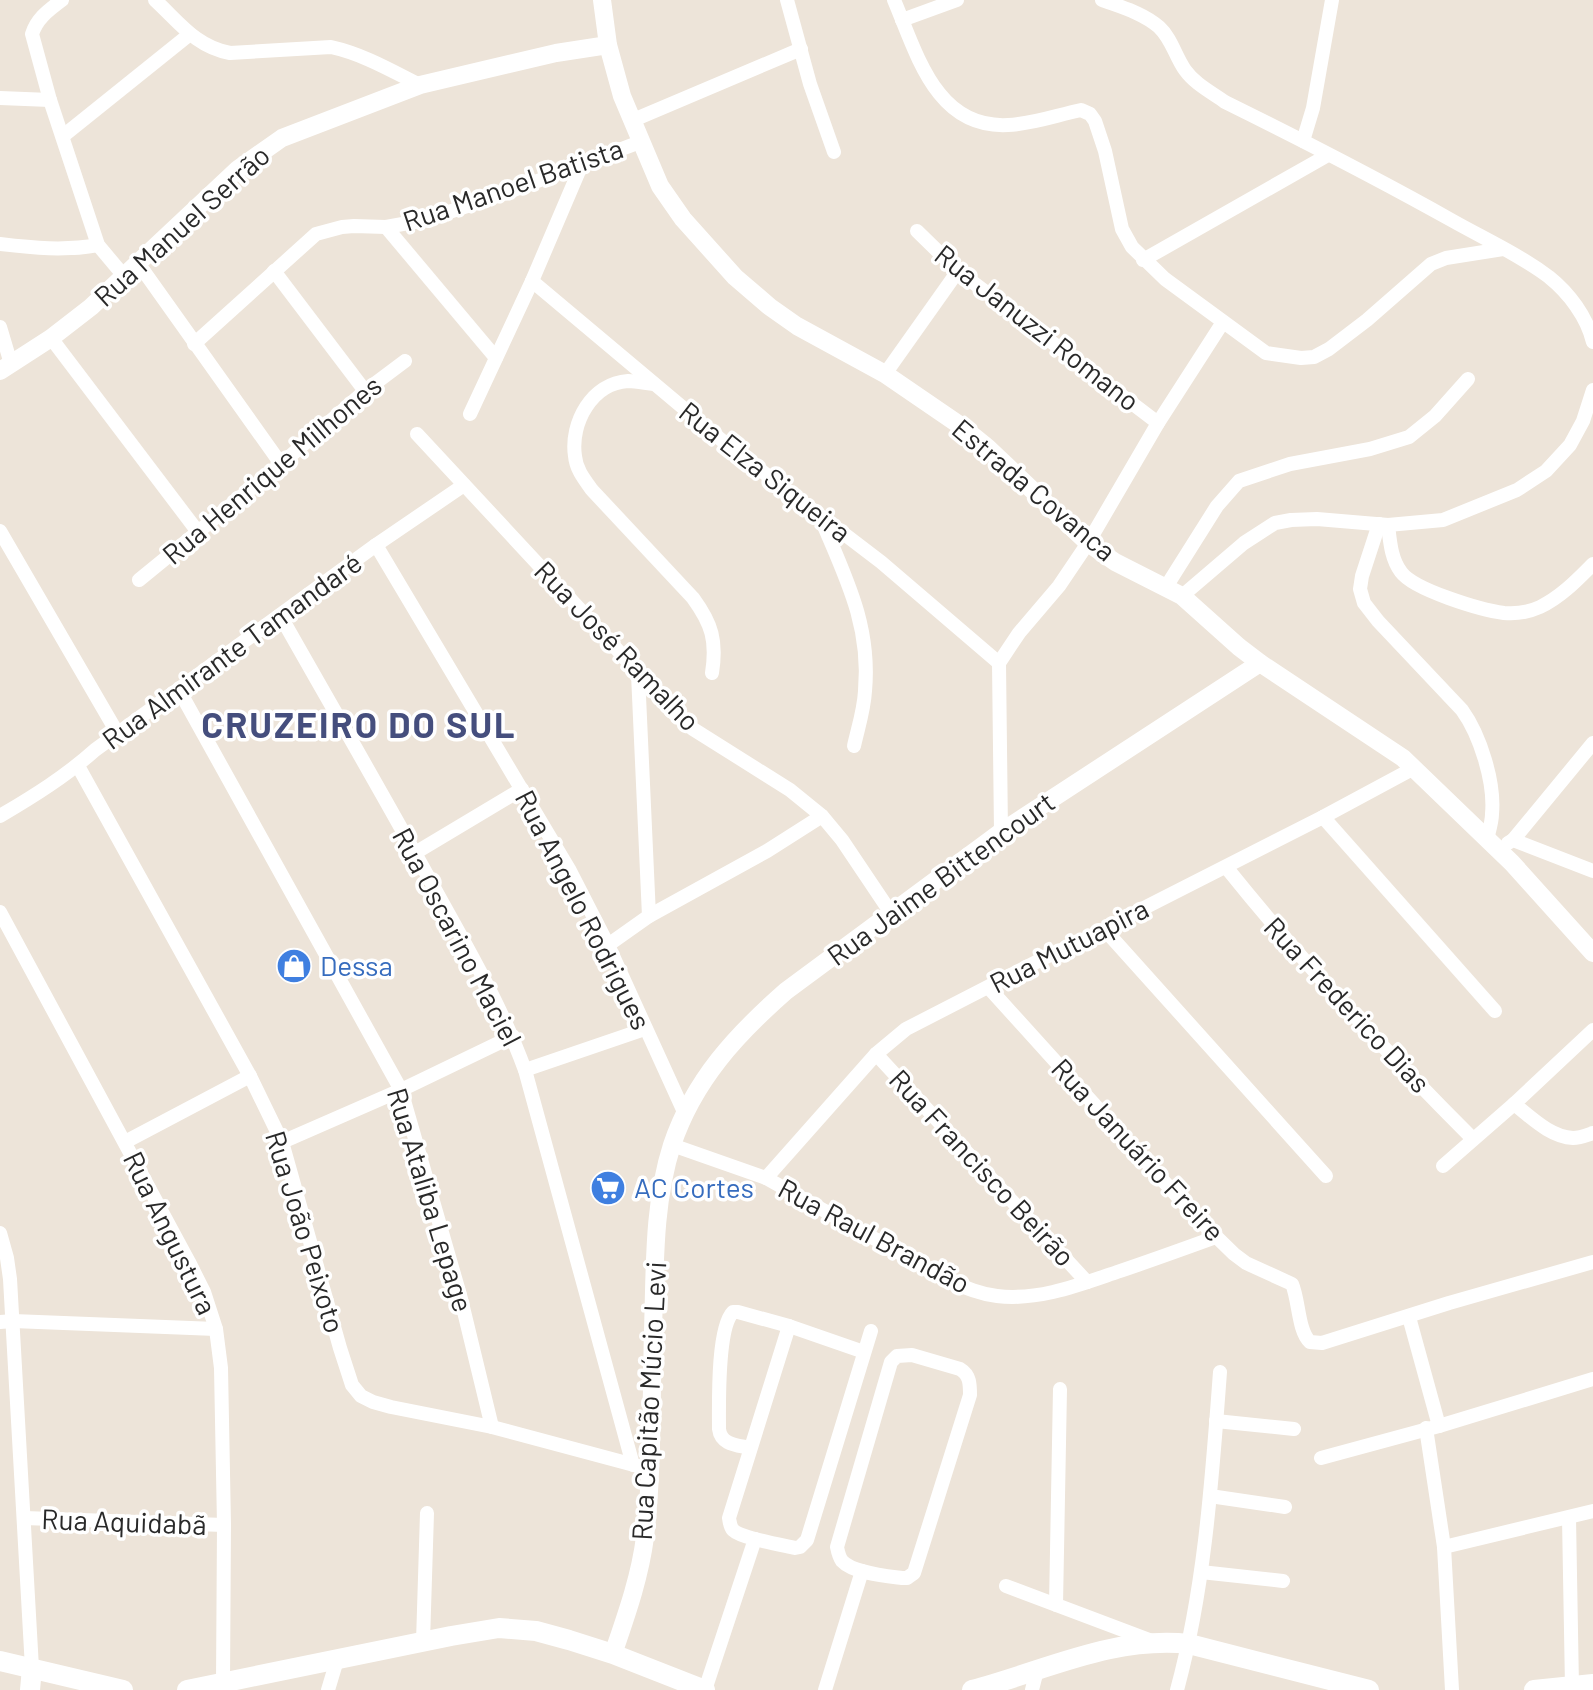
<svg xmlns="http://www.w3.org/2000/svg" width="1593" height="1690" font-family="Barlow,sans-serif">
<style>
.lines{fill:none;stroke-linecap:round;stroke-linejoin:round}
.minor{stroke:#fff;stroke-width:14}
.tertiary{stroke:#fff;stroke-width:18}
.secondary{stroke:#fff;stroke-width:20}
.labels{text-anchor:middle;stroke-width:7;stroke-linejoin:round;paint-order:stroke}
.street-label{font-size:28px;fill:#292929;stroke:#fff}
.shop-label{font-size:28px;fill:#366cbe;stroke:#fff;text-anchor:start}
.district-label{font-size:36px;font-weight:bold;letter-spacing:2px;fill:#454e7d;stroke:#fff}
</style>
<rect width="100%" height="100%" fill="#ede4d9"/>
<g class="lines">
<g class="minor">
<path d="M62 0C49 10 37 18 32 34L50 100 98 245 124 276"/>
<path d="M155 0C179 22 196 47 230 53L331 47C363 54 392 71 420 85"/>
<path d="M787 0 810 84 834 152"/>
<path d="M894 0C917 54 936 129 1008 125 1033 124 1057 115 1081 110L1090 114 1095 121 1105 151 1122 229 1132 247 1165 279 1266 353 1301 358 1314 357 1329 349 1367 320 1431 264 1446 258 1503 249"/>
<path d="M1102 0C1121 7 1143 13 1159 27 1172 39 1175 56 1185 70 1195 84 1211 92 1225 102 1302 140 1378 179 1453 221 1485 239 1520 255 1549 277 1569 293 1587 317 1593 342"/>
<path d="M902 20 957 0"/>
<path d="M0 98 50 100"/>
<path d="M631 121 801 49"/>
<path d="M63 136 190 34"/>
<path d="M1303 141 1313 108 1332 0"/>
<path d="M386 227 496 358"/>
<path d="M917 231 958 271 1158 423"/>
<path d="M0 244C33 248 65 251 98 245"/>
<path d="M1143 260 1328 155"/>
<path d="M138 263 281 464"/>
<path d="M274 271 365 391"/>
<path d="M532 281 725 443 881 562 999 663"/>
<path d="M0 327 11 364"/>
<path d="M51 338 198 532"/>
<path d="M194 344 316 234 342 227 354 226 386 227 425 220 506 193 640 142"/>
<path d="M885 374 958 271"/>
<path d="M654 384C645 383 636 381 628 381 592 383 570 423 575 456 576 469 584 479 592 490L693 598C712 624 717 641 712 673"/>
<path d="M470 414 532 281 582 164"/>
<path d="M417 434 614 646 670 710 693 729 790 790 822 816 842 840 891 913"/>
<path d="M821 519C846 578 871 626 865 691 864 710 858 728 854 746"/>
<path d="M1379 524 1362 576 1360 589 1364 603 1378 621 1462 710C1480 735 1495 782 1492 814 1492 822 1489 831 1487 839"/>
<path d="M1388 525C1390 541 1391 559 1401 572 1414 590 1481 610 1504 613 1515 614 1529 612 1540 607 1561 597 1577 580 1593 564"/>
<path d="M0 531 118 734"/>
<path d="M376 545 569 869 608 945 685 1114"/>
<path d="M139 580 281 464 365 391 405 361"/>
<path d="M1166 587 1217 506 1239 481 1290 464 1370 449 1409 437 1435 416 1468 379"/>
<path d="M1182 596 1244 543 1275 523 1291 520 1317 519 1388 525 1443 520 1517 490 1546 471 1570 445 1583 421 1593 390"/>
<path d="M280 615C332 707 385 798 436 891 468 949 502 1007 525 1070L633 1465"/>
<path d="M638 674 649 916"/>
<path d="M179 690 401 1090 460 1295 492 1427"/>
<path d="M78 766 250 1076 282 1142 340 1348 352 1385 361 1396 373 1402 391 1407 492 1427 649 1469"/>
<path d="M0 816C34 796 66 776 95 750L376 545 464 485"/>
<path d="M1323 817 1495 1011"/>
<path d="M1001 832 999 663 1019 633 1059 586 1088 543 1158 423 1223 322"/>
<path d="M1513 840 1593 743"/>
<path d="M1508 843 1513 840 1593 871"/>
<path d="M415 853 522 789"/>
<path d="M1226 867C1303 963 1387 1053 1473 1139"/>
<path d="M0 912 189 1262 204 1292 216 1329 221 1368 224 1525 223 1682"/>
<path d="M1105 930 1326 1176"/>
<path d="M608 945 649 916 767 851 822 816"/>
<path d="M989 988 1196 1217 1234 1254 1246 1263 1292 1284C1299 1300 1298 1331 1310 1342L1322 1343 1449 1303 1593 1262"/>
<path d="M876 1054 1087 1282"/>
<path d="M525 1070 645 1029"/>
<path d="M1514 1104C1531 1117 1550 1137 1573 1138 1579 1138 1587 1135 1593 1133"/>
<path d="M125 1142 250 1076"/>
<path d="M282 1142 401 1090 513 1036"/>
<path d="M672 1145 766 1178 950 1281C966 1288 980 1294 997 1296 1038 1301 1079 1285 1117 1272 1150 1261 1183 1249 1216 1237"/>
<path d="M1443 1166 1514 1104 1593 1030"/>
<path d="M766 1178 876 1054 906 1029 1050 955 1105 930 1140 910 1323 817 1414 768"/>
<path d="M0 1233 7 1258 10 1279 32 1668"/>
<path d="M1409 1317 1439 1426"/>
<path d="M0 1322 13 1321 216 1329"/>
<path d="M789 1326 729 1518C730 1523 730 1527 733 1530 741 1538 782 1545 795 1548L800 1547 807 1540 871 1331"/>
<path d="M912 1355 960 1369C970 1375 970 1384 970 1395L914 1573 907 1578H902C886 1576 853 1573 842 1561 839 1557 838 1552 837 1547L891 1362 897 1356Z"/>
<path d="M1216 1421 1294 1429"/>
<path d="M1426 1428 1444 1547 1452 1690"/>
<path d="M750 1448C737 1445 721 1445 719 1429 719 1404 717 1328 733 1312H738L789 1326 864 1352"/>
<path d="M1321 1458 1439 1426 1593 1379"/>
<path d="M1210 1496 1285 1507"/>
<path d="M24 1518 224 1525"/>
<path d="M1569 1518 1572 1687"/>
<path d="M1444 1547 1593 1511"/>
<path d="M1201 1572 1283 1581"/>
<path d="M1006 1586 1152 1641"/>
<path d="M1056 1605 1060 1389"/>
<path d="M423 1642 427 1513"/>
<path d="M328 1690 337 1660"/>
<path d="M705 1690 755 1539"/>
<path d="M825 1690 862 1571"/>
<path d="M1032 1690 1037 1670"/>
<path d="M1177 1690C1205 1587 1212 1478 1220 1372"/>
</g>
<g class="tertiary">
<path d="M602 0 608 45 622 96 660 186 683 219 735 277 770 307 797 326 885 374 961 426 988 448 1088 543 1115 562 1182 596 1239 647 1260 663 1403 758 1512 863 1593 953"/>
<path d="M0 371 51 338 91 307 238 169 282 138 420 85 556 53 608 45"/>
<path d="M613 1654C626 1616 640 1577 645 1537 653 1469 651 1399 653 1331 655 1269 653 1204 672 1145 694 1080 736 1035 786 991L1001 832 1260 663"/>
</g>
<g class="secondary">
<path d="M0 1661 123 1690"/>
<path d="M30 1690 32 1668"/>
<path d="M187 1690 451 1636 499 1628 536 1631 569 1640 613 1654 705 1690"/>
<path d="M972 1690C1045 1671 1112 1636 1189 1644L1369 1690"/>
<path d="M1534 1690 1593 1684"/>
</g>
</g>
<defs>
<symbol id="shop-disc" viewBox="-11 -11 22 22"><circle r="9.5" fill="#3f7fe0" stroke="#fff"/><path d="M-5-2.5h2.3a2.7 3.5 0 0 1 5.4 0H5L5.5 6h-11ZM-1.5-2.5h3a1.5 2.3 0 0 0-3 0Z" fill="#fff"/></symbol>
<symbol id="supermarket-disc" viewBox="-11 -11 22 22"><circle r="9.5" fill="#3f7fe0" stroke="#fff"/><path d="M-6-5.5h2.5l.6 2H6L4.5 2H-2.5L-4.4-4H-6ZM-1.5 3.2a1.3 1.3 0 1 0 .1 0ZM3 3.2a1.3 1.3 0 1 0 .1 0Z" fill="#fff"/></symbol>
</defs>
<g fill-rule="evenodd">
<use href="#shop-disc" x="274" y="946" width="40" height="40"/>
<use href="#supermarket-disc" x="588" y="1168" width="40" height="40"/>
</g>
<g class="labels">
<g class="street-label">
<text transform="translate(513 185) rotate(-19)" y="10">Rua Manoel Batista</text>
<text transform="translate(182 226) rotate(-42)" y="10">Rua Manuel Serrão</text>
<text transform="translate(1037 328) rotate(38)" y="10">Rua Januzzi Romano</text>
<text transform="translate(272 470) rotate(-40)" y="10">Rua Henrique Milhones</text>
<text transform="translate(765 472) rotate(38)" y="10">Rua Elza Siqueira</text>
<text transform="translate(1034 490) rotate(40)" y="10">Estrada Covanca</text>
<text transform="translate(617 646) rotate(46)" y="10">Rua José Ramalho</text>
<text transform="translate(232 651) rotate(-36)" y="10">Rua Almirante Tamandaré</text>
<text transform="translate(941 879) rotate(-36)" y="10">Rua Jaime Bittencourt</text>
<text transform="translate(583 910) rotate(63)" y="10">Rua Angelo Rodrigues</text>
<text transform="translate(457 937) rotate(62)" y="10">Rua Oscarino Maciel</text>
<text transform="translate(1069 946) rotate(-27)" y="10">Rua Mutuapira</text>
<text transform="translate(1347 1005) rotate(47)" y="10">Rua Frederico Dias</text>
<text transform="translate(1138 1150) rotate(47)" y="10">Rua Januário Freire</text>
<text transform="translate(982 1168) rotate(47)" y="10">Rua Francisco Beirão</text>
<text transform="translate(430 1200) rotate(73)" y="10">Rua Ataliba Lepage</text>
<text transform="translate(305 1232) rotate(73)" y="10">Rua João Peixoto</text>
<text transform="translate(170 1233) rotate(64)" y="10">Rua Angustura</text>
<text transform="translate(874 1236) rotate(28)" y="10">Rua Raul Brandão</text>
<text transform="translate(649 1401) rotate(-87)" y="10">Rua Capitão Múcio Levi</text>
<text transform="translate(124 1522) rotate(2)" y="10">Rua Aquidabã</text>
</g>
<g class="shop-label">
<text x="320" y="976">Dessa</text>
<text x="634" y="1198">AC Cortes</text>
</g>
<g class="district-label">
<text x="359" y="738">CRUZEIRO DO SUL</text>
</g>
</g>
</svg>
